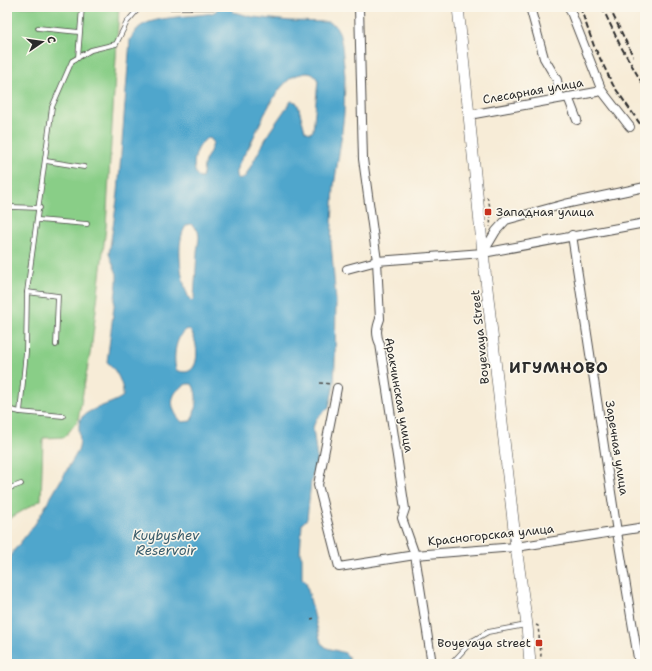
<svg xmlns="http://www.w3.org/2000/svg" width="652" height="671" font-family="'Shantell Sans',sans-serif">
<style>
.green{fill:#89ce87;stroke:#5a7c59}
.water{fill:#4fa6cc;stroke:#3d687c;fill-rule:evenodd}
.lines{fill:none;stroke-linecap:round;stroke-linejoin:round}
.lane-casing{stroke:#4a4845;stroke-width:5.5}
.street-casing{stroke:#4a4845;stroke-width:10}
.secondary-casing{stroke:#4a4845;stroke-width:12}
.path{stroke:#4a4845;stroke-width:1.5;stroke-dasharray:3 3;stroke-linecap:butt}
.lane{stroke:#fff;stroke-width:4}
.street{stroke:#fff;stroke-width:8}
.secondary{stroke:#fff;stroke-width:11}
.rail{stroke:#2b2b2b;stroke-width:2;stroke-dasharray:6 3;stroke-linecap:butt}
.poi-dot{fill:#c8321e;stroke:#fbf7ec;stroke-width:1.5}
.labels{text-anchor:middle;stroke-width:3;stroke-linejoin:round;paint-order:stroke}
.street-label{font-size:12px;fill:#2b2b2b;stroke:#fbf7ec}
.poi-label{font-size:12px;fill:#2b2b2b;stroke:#fbf7ec;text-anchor:start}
.water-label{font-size:13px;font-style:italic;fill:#395c6b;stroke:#fbf7ec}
.district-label{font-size:16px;font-weight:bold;letter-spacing:1px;fill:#2b2b2b;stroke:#fbf7ec}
</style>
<rect width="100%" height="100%" fill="#fbf7ec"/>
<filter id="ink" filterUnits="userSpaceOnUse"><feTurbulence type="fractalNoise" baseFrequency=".025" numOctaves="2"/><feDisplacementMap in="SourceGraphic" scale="8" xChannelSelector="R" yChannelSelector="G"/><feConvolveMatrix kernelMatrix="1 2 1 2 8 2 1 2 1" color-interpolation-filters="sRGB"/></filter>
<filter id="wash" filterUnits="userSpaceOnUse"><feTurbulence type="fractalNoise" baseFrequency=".012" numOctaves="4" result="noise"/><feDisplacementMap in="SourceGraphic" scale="16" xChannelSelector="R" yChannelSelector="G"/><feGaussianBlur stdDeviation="0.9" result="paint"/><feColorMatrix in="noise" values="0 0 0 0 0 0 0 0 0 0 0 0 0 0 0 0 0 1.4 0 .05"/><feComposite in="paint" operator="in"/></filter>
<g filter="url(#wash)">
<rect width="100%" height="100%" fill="#f7ecd7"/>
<path class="green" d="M7 7H119L106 227 92 343 78 420 65 437 43 438 41 500 7 520Z"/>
<path class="water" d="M218 7H232L233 12 253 17 290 21 329 22 335 25 339 32 342 45 345 76 344 114 341 140 334 186 331 243 336 301 335 362 334 385 329 407 316 419 313 428 317 459 311 482 307 519 302 524 300 553 302 557V578L306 582 321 643 327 648 345 653 348 656 350 664H7V568L12 553 35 524 78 451C82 440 77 428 80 420 86 408 113 405 123 396 124 385 116 369 107 362L117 283V274L109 254 118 193 130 40C133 35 136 29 141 26 156 16 193 17 212 13L216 11ZM306 73C312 73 315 75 318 81L313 131 310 133 305 131 298 105 296 102 291 101 270 131 245 177 242 179 237 178C236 175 235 173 237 169 239 161 245 154 249 147 259 127 272 92 291 78 295 75 301 74 306 73ZM207 138 211 139 213 142C212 149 208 155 205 161 203 166 204 172 202 178H199C189 167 196 146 207 138ZM191 224 198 231 199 237 197 253 194 298 192 301 190 300C181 284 174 239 187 225ZM188 329C198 334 205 382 176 370 173 357 175 335 188 329ZM187 384H192C199 394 196 411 191 421L182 422C169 409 168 392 187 384Z"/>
</g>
<g filter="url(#ink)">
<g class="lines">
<defs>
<g id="lane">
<path d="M160 7H224"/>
<path d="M38 28 79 32"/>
<path d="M78 58 82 7"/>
<path d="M46 161 84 167"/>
<path d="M11 207 40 208"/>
<path d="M38 220 87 224"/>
<path d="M27 292 58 296 56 345"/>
<path d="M7 409 20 412 63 416"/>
<path d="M20 412 26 352 27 292 52 107 72 61 91 50 116 44 127 22 140 7"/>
<path d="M7 489 21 484"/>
<path d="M451 664 472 641 488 632 526 625"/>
</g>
<g id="street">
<path d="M359 7 363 159 377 261 380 319C376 329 376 335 380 344L405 509 402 518 415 555 432 664"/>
<path d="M530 7 544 58 557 80 560 98"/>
<path d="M569 7 602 91 630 127"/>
<path d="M568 97 577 120"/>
<path d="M469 115 602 91"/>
<path d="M572 235 617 532 639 664"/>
<path d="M483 253 496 231 506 220 565 204 645 187"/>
<path d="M347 269 377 261 483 253 645 223"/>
<path d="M337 388 318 485 339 567 415 555 516 547 645 527"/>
</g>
<path id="secondary" d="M458 7 483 253 516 547 527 625 530 664"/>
</defs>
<use href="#lane" class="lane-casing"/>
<use href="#street" class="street-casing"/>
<use href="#secondary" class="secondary-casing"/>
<g class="path">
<path d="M487 197C491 206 491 216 490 227"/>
<path d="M320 383 332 384"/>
<path d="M311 619 315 618"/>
<path d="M536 625 538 626 541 654 540 664"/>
</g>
<use href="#lane" class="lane"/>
<use href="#street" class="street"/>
<use href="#secondary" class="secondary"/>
<g class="rail">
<path d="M580 7 594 46 613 85 645 131"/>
<path d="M602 7 620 45 645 88"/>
<path d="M609 7 633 56"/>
</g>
</g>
</g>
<g class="poi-dot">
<rect x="484" y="208" width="8" height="8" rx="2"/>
<rect x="535" y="639" width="8" height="8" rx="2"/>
</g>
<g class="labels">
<g class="street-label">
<text transform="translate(533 91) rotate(-10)" y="4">Слесарная улица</text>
<text transform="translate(480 337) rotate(-96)" y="4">Boyevaya Street</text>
<text transform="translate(399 395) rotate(80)" y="4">Аракчинская улица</text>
<text transform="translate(617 448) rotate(81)" y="4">Заречная улица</text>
<text transform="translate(491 535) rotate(-6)" y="4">Красногорская улица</text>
</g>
<g class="poi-label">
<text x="496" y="216">Западная улица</text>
<text x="531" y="647" text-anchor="end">Boyevaya street</text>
</g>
<g class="water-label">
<text x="166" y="540">Kuybyshev<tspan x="166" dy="15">Reservoir</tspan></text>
</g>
<g class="district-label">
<text x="559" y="373">ИГУМНОВО</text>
</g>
</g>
<rect width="652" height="671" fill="none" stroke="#fbf7ec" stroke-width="24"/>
<g transform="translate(42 42) rotate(77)" stroke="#fbf7ec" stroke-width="3" paint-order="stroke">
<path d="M0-3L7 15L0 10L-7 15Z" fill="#2b2b2b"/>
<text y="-6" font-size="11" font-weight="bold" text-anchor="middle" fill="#2b2b2b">С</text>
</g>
</svg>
